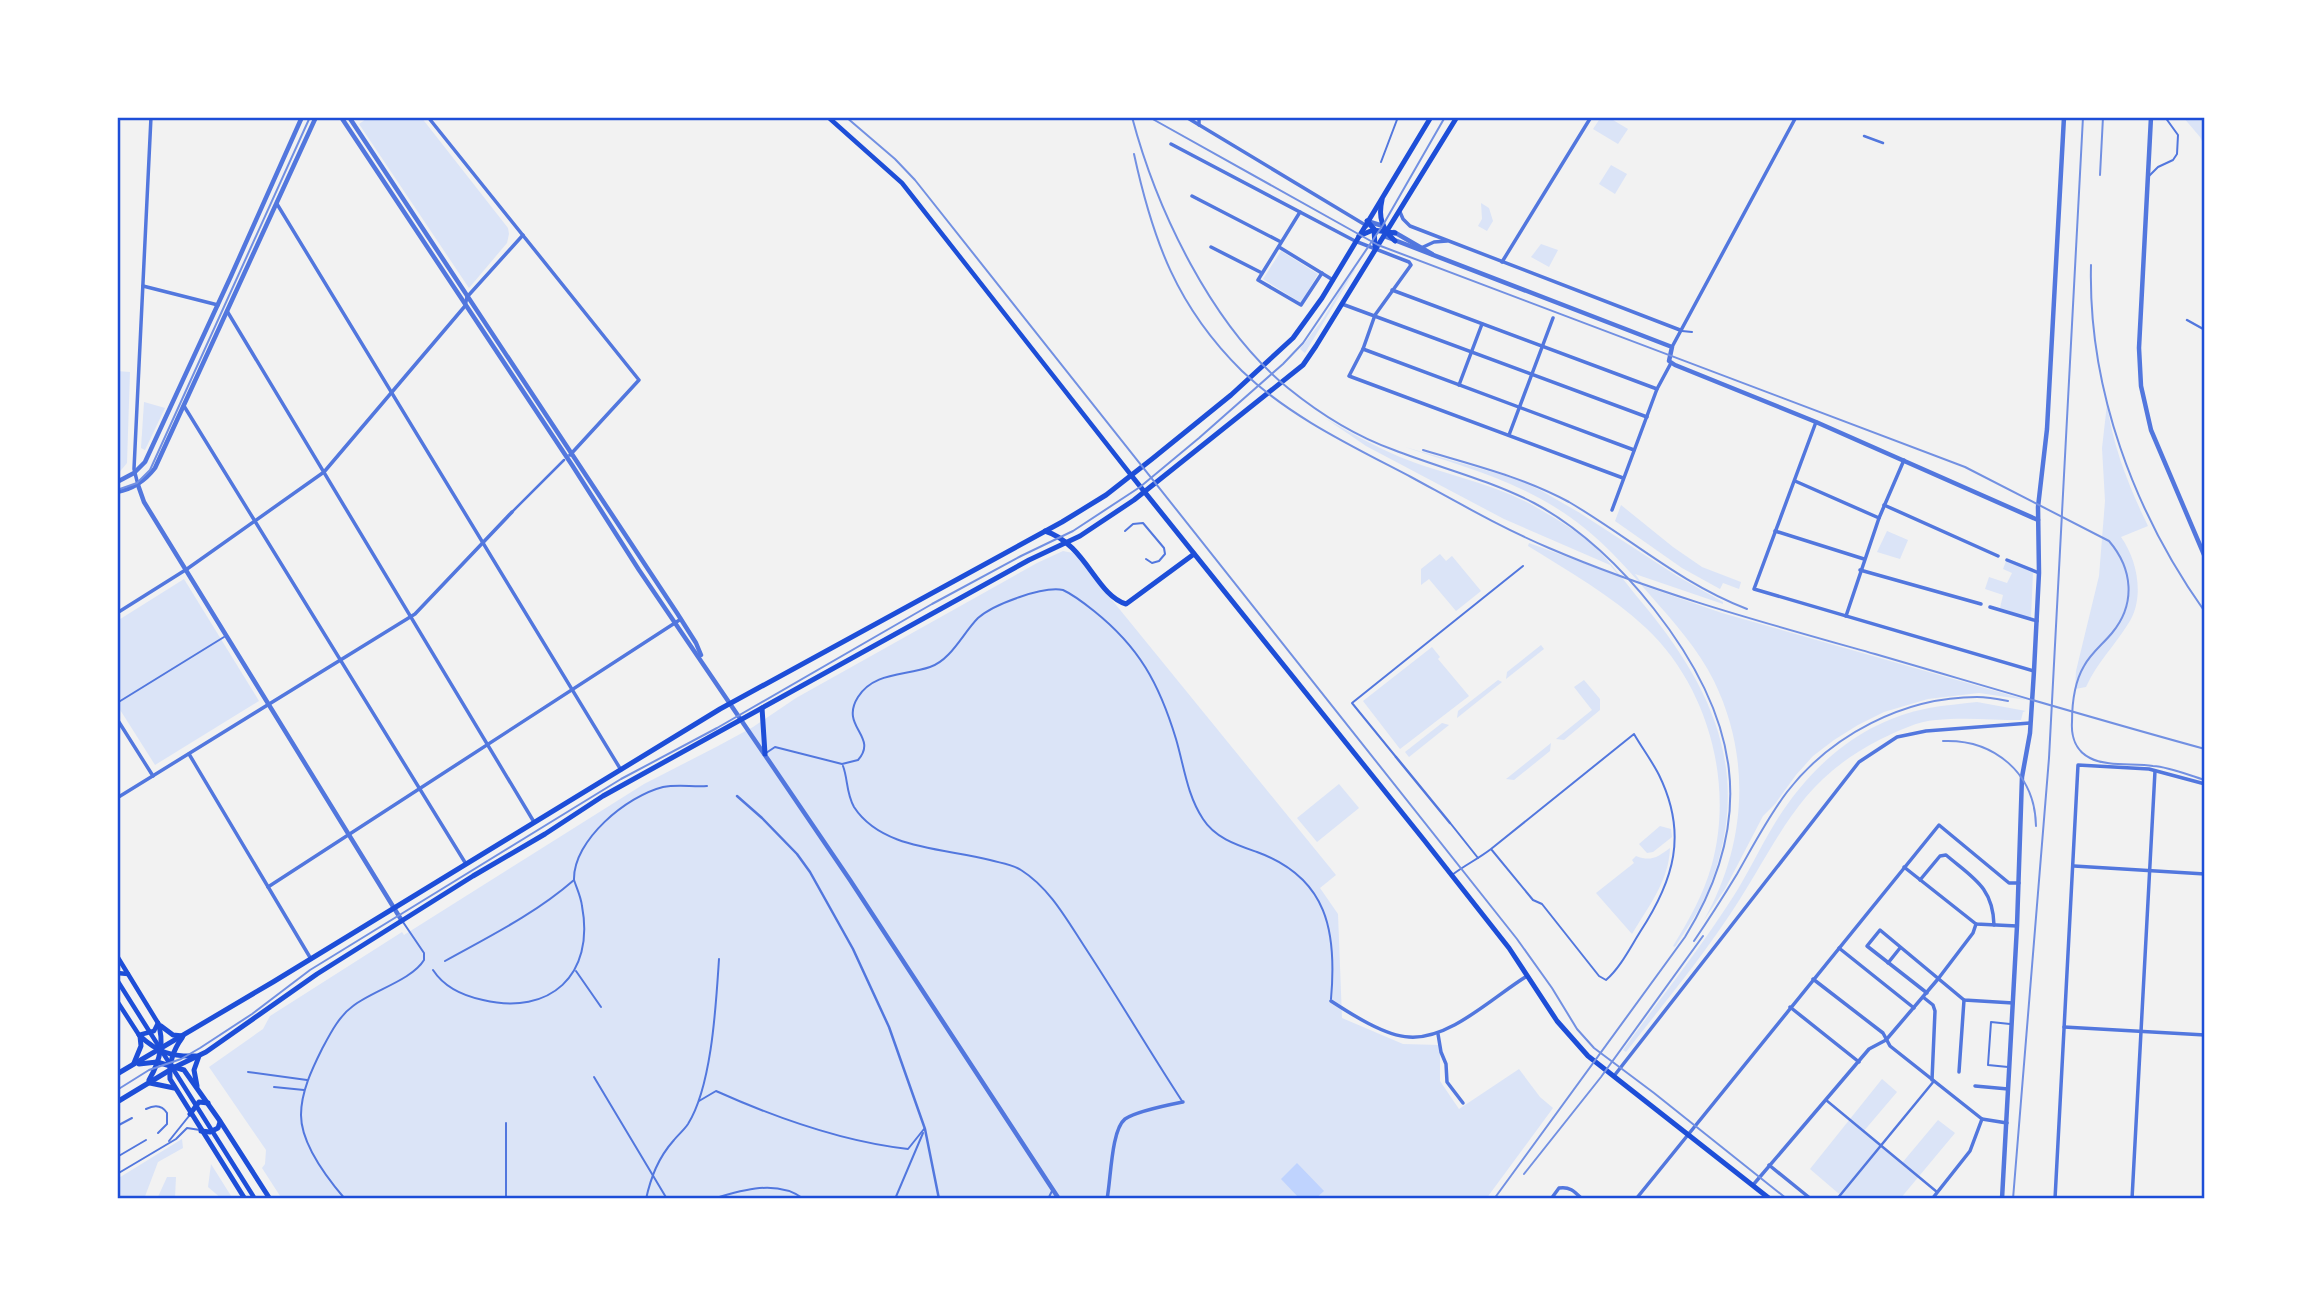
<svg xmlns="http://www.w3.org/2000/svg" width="2322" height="1316" font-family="'IBM Plex Serif',serif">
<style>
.green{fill:#dbe4f7}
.water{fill:#bfd3fe}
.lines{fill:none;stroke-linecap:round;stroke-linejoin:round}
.service{stroke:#5277de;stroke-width:2}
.pedestrian{stroke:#5277de;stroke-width:2.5}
.minor{stroke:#5277de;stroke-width:3.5}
.tertiary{stroke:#5277de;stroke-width:4.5}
.secondary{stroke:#1d4ed8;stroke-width:4.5}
.primary{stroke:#1d4ed8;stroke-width:5}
.tram{stroke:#7290e2;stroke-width:2}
.rail{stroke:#7290e2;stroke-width:2}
.neatline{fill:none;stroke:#1d4ed8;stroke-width:2.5}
</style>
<rect width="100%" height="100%" fill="#f2f2f2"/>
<g class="green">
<path d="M369 117H421L508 228 509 234 507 243 469 288 359 124Z"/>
<path d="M1601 117H1608L1628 129 1618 144 1593 129Z"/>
<path d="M2183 117H2205V147L2200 137Z"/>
<path d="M1611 165 1627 174 1615 194 1599 184Z"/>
<path d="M1481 203 1489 208 1493 221 1487 231 1478 226 1482 219Z"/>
<path d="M1541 244 1558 250 1549 267 1531 257Z"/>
<path d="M1281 251 1318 274 1301 303 1263 279Z"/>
<path d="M1353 268 1355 270 1305 353 1300 349 1323 319Z"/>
<path d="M117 371 130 372 127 463 117 475Z"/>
<path d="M144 402 165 408 145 450 141 448Z"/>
<path d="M2107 404C2113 447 2129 487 2148 526L2121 537C2138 561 2145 599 2128 624 2113 648 2098 661 2086 687L2075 689 2076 671 2099 576 2105 501 2102 448Z"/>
<path d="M1325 418C1349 432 1374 446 1400 457 1444 475 1493 483 1534 506 1556 519 1582 533 1600 552 1615 568 1629 587 1644 605 1715 691 1753 777 1709 888 1701 909 1687 928 1675 947L1673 946C1689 920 1704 894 1712 864 1734 783 1708 686 1646 628 1611 595 1568 571 1528 546L1529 543 1619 576 1610 565 1504 519 1366 446Z"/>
<path d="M1405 447 1516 479 1540 490 1580 513 1677 576 1723 602V604L1635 574 1644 586 1722 613 2027 700 1979 693 1928 699 1884 712 1858 725 1834 740 1813 756 1796 775 1775 804 1763 816 1725 889 1704 920C1746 846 1752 759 1714 681 1699 650 1673 621 1650 595 1621 561 1593 530 1553 506 1508 478 1455 464 1405 447Z"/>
<path d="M1621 505 1673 547 1702 567 1741 582 1739 589 1723 583 1720 589 1682 568 1615 521Z"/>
<path d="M1887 531 1908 540 1900 559 1877 552Z"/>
<path d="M1063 551 1073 553 1077 557 1336 875 1320 888 1338 914 1342 1018 1403 1044 1440 1045V1081L1459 1109 1519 1069 1540 1097 1553 1108 1486 1199H282L262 1168 265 1164 266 1150 209 1067 263 1029 270 1016 402 932 404 935 644 784 718 746 753 727 796 698 1037 563Z"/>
<path d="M1440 554 1446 561 1452 556 1481 591 1456 611 1429 579 1421 585V569Z"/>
<path d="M2006 561 2033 572 2031 618 2000 608 2003 595 1985 589 1989 577 2007 583 2012 573 2003 569Z"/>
<path d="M184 579 259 701 155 765 117 705V621Z"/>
<path d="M1541 645 1544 649 1506 679 1507 672Z"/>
<path d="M1432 647 1440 657 1438 659 1469 696 1400 749 1363 701Z"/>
<path d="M1498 680 1502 682 1457 718 1458 711Z"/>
<path d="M1584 680 1600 699V710L1564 740 1556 739 1592 710 1574 687Z"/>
<path d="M1977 702 2026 711 2023 712 2021 720C1993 720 1964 717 1936 720 1918 721 1898 731 1881 739 1802 779 1784 829 1740 899 1706 953 1665 1002 1626 1052L1623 1050C1660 999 1699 950 1733 897 1748 874 1760 847 1775 823 1810 766 1861 721 1929 708 1945 705 1961 704 1977 702Z"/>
<path d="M1442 723 1449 725 1409 757 1405 752Z"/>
<path d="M1551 743 1550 751 1514 780 1506 779Z"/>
<path d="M1339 784 1359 808 1317 842 1297 818Z"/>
<path d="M1660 826 1671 829 1672 837 1653 852 1647 853 1639 844Z"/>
<path d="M1670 848C1669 881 1648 907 1632 934L1596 893 1634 863 1632 860 1636 856C1651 862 1658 857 1670 848Z"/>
<path d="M1882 1079 1897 1092 1863 1132 1902 1163 1938 1120 1955 1133 1900 1199H1845L1810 1169Z"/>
<path d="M182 1139 183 1148 158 1162 144 1199H117V1179Z"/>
<path d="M211 1164 233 1199H222L208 1187Z"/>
<path d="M167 1177H176L175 1198 157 1199Z"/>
</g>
<path class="water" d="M1297 1163 1324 1191 1315 1199H1300L1281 1179Z"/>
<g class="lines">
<g class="service">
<path d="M1381 162 1398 117"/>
<path d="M2149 176 2158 167 2173 160 2177 154 2178 135 2165 117"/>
<path d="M1682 331 1692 332"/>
<path d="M1125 531 1133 524 1143 523 1164 548 1165 554 1159 561 1152 563 1146 559"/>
<path d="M117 703 224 637"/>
<path d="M766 753 775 747 842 764 858 760C879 736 839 727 858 697 874 672 904 676 930 667 951 660 963 633 978 618 994 604 1043 586 1063 590 1074 595 1084 603 1094 611 1139 647 1159 683 1176 739 1184 766 1187 795 1203 819 1215 838 1237 845 1257 852 1328 878 1337 932 1331 999"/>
<path d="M1396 757 1352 703 1523 566"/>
<path d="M843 766C848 779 846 793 854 807 882 850 945 848 990 860 1000 863 1012 864 1021 870 1051 889 1068 922 1088 952 1120 1001 1150 1052 1182 1101"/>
<path d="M1451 824 1478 858"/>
<path d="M1452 875C1465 865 1478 859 1491 849L1634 734C1642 748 1652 761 1659 775 1688 834 1674 880 1640 932 1630 948 1620 968 1606 980L1599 976 1542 904 1533 900 1491 849"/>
<path d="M445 961C490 936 535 914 574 880 573 840 627 796 663 787 678 784 692 787 707 786"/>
<path d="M433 970C444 987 464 996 483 1000 550 1016 595 975 582 906 581 897 577 889 574 880"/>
<path d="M576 971 601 1007"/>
<path d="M2008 1067 1988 1065 1991 1022 2010 1024"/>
<path d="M248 1072 307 1080"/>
<path d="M594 1077 667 1199"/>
<path d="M274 1087 304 1090"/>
<path d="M699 1101 716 1091C774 1117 845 1142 908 1149L924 1129"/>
<path d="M146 1109C154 1105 162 1105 167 1113V1124L158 1133"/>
<path d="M117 1126 132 1118"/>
<path d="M169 1141 189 1116"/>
<path d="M117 1157 146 1140"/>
<path d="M117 1174 176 1139 187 1128 200 1130"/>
<path d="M345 1199C327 1178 301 1143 301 1115 301 1092 312 1069 322 1049 330 1034 339 1016 353 1006 372 991 412 980 424 960V953L403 922"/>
<path d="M506 1199V1123"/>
<path d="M646 1199C651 1177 658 1158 674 1140 678 1135 684 1130 688 1124 712 1086 716 1004 719 959"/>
<path d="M713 1199C742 1190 777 1179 804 1199"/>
<path d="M895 1199 923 1133"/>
<path d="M1048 1199 1052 1191"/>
</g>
<g class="pedestrian">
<path d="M1864 136 1883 143"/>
<path d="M2187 320 2205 330"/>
<path d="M512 512 564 460"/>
<path d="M1396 757 1450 823"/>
<path d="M737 796 762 818 797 854 810 872 853 949 889 1027 925 1129 939 1199"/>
<path d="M1826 1100 1937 1192"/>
<path d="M1837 1199 1934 1081"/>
</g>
<g class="minor">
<path d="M428 117 639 380 570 455"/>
<path d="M1186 117 1367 226"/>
<path d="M1199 125V117"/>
<path d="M1171 144 1355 241 1409 262 1411 265 1375 315 1363 349 1349 376 1623 478"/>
<path d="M1192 196 1281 242"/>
<path d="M277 204 621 770"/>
<path d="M1300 212 1258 280 1301 305 1322 273"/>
<path d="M1400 212 1403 219 1410 226 1680 330"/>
<path d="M1211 247 1262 273"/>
<path d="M1279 247 1333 280"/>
<path d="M1421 248 1434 242 1447 241"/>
<path d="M1502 262 1591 117"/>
<path d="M143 286 218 305"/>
<path d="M1392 290 1657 389"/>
<path d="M1342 304 1647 417"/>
<path d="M227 311 534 822"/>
<path d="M1672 347 1796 117"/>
<path d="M1363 349 1634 450"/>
<path d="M1459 385 1482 324"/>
<path d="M184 406 466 864"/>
<path d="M1816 422 1754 589 2034 671"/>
<path d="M1509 435 1553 318"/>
<path d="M1795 481 1879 518"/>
<path d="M138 485 134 469 151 117"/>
<path d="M1884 505 1998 556"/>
<path d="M1612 510 1657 389 1671 363"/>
<path d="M1775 531 1864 559"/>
<path d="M2007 560 2039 573"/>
<path d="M1860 570 1981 604"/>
<path d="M1990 607 2037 621"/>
<path d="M117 613 187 569 324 472 465 306 467 297 523 235"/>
<path d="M1846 616 1879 518 1904 460"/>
<path d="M117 719 153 776"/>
<path d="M189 754 311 959"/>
<path d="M117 798 415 614 512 512"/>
<path d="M2074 866 2205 874"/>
<path d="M1904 867 1976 924 2017 926"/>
<path d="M1920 880 1940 856 1946 855C1973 878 1993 887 1994 925"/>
<path d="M268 887 681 619"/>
<path d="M1839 948 1914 1008"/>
<path d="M1888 963 1900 948"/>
<path d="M1813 979 1883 1033 1890 1046 1982 1119 2007 1123"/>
<path d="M1927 993 1867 946 1880 930 1964 1000 2013 1003"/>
<path d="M1923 997 1933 1005 1935 1011 1932 1080"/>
<path d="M1331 1001C1351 1014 1385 1036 1409 1037 1450 1040 1494 996 1527 976"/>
<path d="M1790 1007 1859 1062"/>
<path d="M2064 1027 2205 1035"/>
<path d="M1438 1034 1441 1052 1446 1064 1447 1082 1463 1103"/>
<path d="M1959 1072 1964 1000"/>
<path d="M1614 1076 1859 762 1897 737 1926 731 2030 723"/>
<path d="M1975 1086 2008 1089"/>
<path d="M1769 1165 1811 1199"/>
<path d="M1753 1185 1869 1049 1886 1040 1938 979 1973 933 1976 924"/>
<path d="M1107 1199C1111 1180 1111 1130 1125 1119 1137 1111 1168 1105 1183 1102"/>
<path d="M1551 1199 1559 1188C1570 1186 1575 1192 1582 1199"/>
<path d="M1636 1199 1939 825 2009 883H2019"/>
<path d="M1932 1199 1970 1151 1982 1119"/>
<path d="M2055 1199 2078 765 2149 769 2205 784"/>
<path d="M2132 1199 2155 771"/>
</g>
<g class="tertiary">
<path d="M341 117 572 465 639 570 850 880 1059 1199"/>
<path d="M349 117 677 613 696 643 701 655"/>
<path d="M2151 117 2139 348 2141 386 2151 430 2205 557"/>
<path d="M1367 221 1383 226"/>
<path d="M1394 232 1432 254"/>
<path d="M1384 236 1672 347 1669 361 1675 365 1816 422 2038 520"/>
<path d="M117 482 134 473 145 462 231 276 302 117"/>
<path d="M138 485 144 502 402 921"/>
<path d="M117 492C134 489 145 481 155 468L316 117"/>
<path d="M2002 1199 2017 926 2022 777 2030 733 2034 671 2039 573 2038 507 2047 429 2064 117"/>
</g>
<g class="secondary">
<path d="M828 117 902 183 1131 475"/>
<path d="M117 956 158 1023 154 1031 139 1035 117 1001"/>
<path d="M117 973 128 974"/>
<path d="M117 980 255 1199"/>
</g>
<g class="primary">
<path d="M1382 200C1378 217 1382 229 1395 241"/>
<path d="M1367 221 1374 229 1375 246"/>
<path d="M1359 236 1373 230 1395 233"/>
<path d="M1131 475 1424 840 1509 948 1557 1021 1588 1056 1770 1199"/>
<path d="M1045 531C1086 544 1096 595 1126 604L1194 554"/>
<path d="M762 708 765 754"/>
<path d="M161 1026 173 1035 183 1036"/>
<path d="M139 1035C157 1052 171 1057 196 1056"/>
<path d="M182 1038C173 1050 169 1064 170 1079L245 1199"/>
<path d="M134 1063 141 1046 140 1036"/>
<path d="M139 1064 157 1062 184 1070 220 1121 270 1199"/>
<path d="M117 1074 273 982 720 709 1062 522 1106 495 1152 459 1231 395 1293 338 1322 298 1431 117"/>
<path d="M149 1080C159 1063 165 1043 158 1023"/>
<path d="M150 1083 174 1088"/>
<path d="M197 1086 194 1070 199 1056"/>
<path d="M117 1102 175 1067 206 1052 317 974 473 876 545 834 603 796 1029 560 1080 536 1134 500 1303 365 1316 346 1457 117"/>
<path d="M190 1114 199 1102 208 1103"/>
<path d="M201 1131 210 1132 218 1128 220 1122"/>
</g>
<g class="tram">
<path d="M846 117 895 159 915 180 1517 939 1552 988 1577 1029 1594 1048 1654 1093 1787 1199"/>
<path d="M1149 117 1378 245 1965 467 2109 541C2133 569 2136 604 2112 633 2103 644 2091 653 2084 666 2074 683 2072 702 2072 722 2071 737 2076 751 2090 758 2107 767 2134 763 2153 766 2170 767 2188 775 2205 780"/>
<path d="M2100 175 2103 117"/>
<path d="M117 490 137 483 150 470 310 117"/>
<path d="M117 1090 149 1070 181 1059 200 1048 252 1014 310 970 621 779 717 728 932 604 1021 556 1073 531 1140 487 1199 438 1283 364 1303 343 1383 225 1445 117"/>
</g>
<g class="rail">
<path d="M1132 117C1157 211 1212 326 1288 388 1320 414 1355 436 1394 450 1440 468 1490 480 1534 503 1582 529 1621 567 1654 609 1738 716 1759 817 1685 937L1494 1199"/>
<path d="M1134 154C1153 241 1177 307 1242 371 1290 417 1352 446 1411 477 1457 502 1502 528 1549 548 1654 593 1765 623 1875 654 1985 686 2095 719 2205 749"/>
<path d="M2091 265C2088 389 2134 512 2205 612"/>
<path d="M1423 450C1473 465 1523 477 1569 502 1629 537 1681 584 1747 609"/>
<path d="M1943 741C1994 739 2035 773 2036 826"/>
<path d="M1694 941C1709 919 1723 897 1737 874 1753 846 1768 817 1787 792 1831 735 1904 697 1977 697 1987 697 1998 699 2008 701"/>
<path d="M1524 1174 1601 1077 1703 936"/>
<path d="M2013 1199 2049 758 2083 117"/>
</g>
</g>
<rect width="2322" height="1316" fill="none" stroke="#ffffff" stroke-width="238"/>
<rect x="119" y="119" width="2084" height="1078" class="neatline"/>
</svg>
